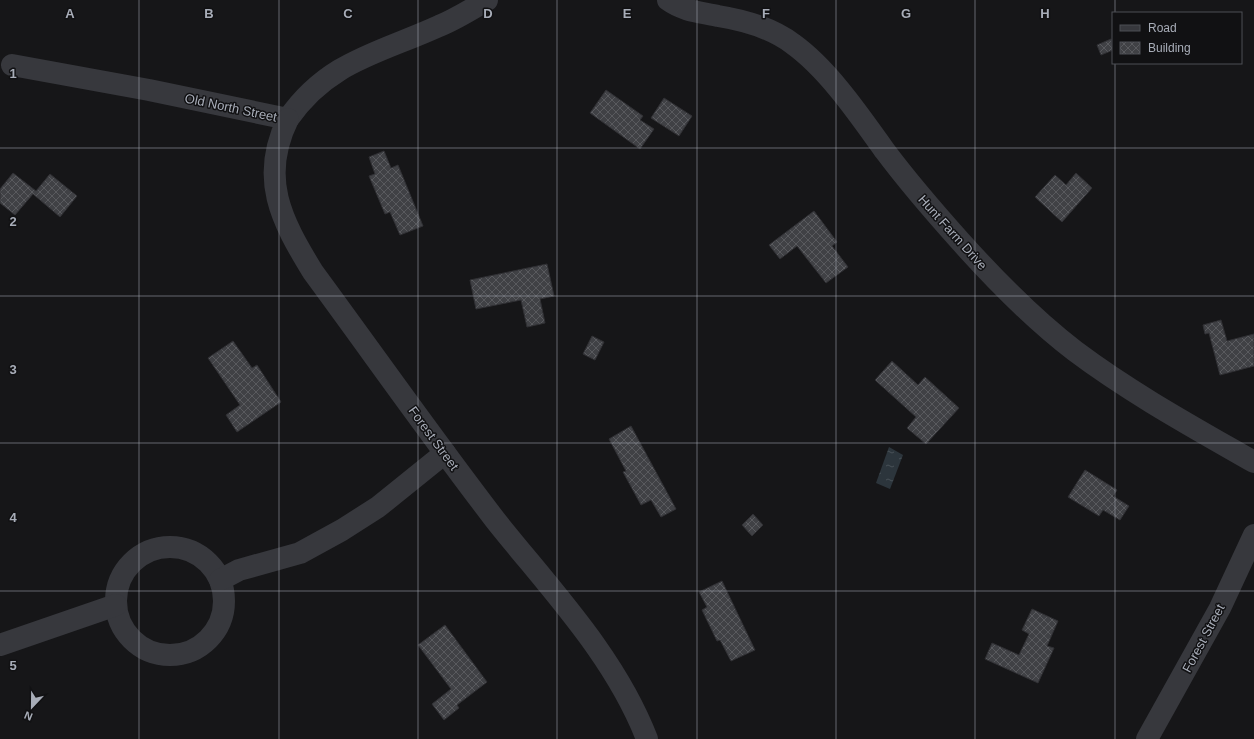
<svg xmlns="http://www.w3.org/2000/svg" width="1254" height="739" font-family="Arial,sans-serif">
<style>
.water{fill:url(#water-ripples)}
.building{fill:url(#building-cross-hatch);stroke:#303034}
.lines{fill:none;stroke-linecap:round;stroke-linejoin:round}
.minor{stroke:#37383d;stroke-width:22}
.grid{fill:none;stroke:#a8adb8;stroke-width:1;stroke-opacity:0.55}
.labels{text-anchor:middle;stroke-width:3;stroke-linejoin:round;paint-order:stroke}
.street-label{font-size:13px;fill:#a8adb8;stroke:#111113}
.grid-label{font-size:13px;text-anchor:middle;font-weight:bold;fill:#a8adb8;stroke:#111113;stroke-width:3;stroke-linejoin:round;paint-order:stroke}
</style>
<defs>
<pattern id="water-ripples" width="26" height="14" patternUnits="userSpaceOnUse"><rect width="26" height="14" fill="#2c353c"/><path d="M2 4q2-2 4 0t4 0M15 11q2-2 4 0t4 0" fill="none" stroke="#485056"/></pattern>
<pattern id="building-cross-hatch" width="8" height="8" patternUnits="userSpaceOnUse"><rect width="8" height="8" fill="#404145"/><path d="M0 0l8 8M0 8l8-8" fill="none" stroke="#595a5e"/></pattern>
</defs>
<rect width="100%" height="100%" fill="#161618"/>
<path class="water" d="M889 447 903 455 890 489 876 483Z"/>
<g class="building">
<path d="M1111 39 1113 50 1101 55 1097 45Z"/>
<path d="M606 90 643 116 640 120 654 129 640 149 590 113Z"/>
<path d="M664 98 692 116 679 136 651 118Z"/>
<path d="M384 151 391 168 398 165 423 226 400 235 390 212 385 214 369 176 375 174 369 157Z"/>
<path d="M13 173 36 191 50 174 77 196 60 217 33 194 15 215 0 203V189Z"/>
<path d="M1076 173 1092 188 1062 222 1035 197 1055 175 1066 185Z"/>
<path d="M814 211 837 242 832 246 848 267 826 283 797 246 780 259 769 245Z"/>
<path d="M547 264 554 296 540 299 545 323 527 327 521 300 476 309 470 280Z"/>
<path d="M1221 320 1227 341 1254 334V366L1220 375 1209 333 1205 334 1203 325Z"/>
<path d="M592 336 604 342 595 360 583 354Z"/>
<path d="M233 341 252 368 257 365 281 402 237 432 226 415 240 405 208 358Z"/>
<path d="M892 361 918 385 925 377 959 408 926 444 907 428 916 417 875 380Z"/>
<path d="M631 426 676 509 661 517 651 500 641 505 623 472 626 471 609 439Z"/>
<path d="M1085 470 1117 490 1113 496 1129 506 1120 520 1103 510 1099 516 1068 497Z"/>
<path d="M753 514 763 525 752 536 742 525Z"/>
<path d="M722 581 755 650 731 661 720 640 717 641 702 610 707 607 699 592Z"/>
<path d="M1032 609 1058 621 1047 646 1054 648 1038 683 985 659 992 643 1019 655 1029 634 1022 630Z"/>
<path d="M445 625 487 682 457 705 459 708 444 720 432 704 451 689 418 645Z"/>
</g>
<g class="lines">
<g class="minor">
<path d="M668 0C683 11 700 12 718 16 743 20 772 28 793 44 828 69 860 116 885 151 909 183 935 213 961 242 996 281 1033 319 1075 351 1131 393 1193 427 1254 462"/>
<path d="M12 65 149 90 288 119C328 61 380 53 439 26 456 19 472 9 487 0"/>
<path d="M288 119C259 178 281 220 313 272 374 355 433 439 496 521 551 590 615 656 647 739"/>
<circle cx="170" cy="601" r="54"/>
<path d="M220 580 239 570 300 553 342 530 378 507 445 453"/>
<path d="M0 645 116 605"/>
<path d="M1147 739 1220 608 1254 535"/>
</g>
</g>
<path class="grid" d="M139 0V739M279 0V739M418 0V739M557 0V739M697 0V739M836 0V739M975 0V739M1115 0V13M1115 63V739M0 148H1254M0 296H1254M0 443H1254M0 591H1254"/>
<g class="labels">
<g class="street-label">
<text transform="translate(231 107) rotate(12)" y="5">Old North Street</text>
<text transform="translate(953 232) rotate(48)" y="5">Hunt Farm Drive</text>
<text transform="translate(434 438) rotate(54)" y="5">Forest Street</text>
<text transform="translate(1203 638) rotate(-62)" y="5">Forest Street</text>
</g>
</g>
<g class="grid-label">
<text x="70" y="18">A</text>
<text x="209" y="18">B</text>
<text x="348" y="18">C</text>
<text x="488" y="18">D</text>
<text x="627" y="18">E</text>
<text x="766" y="18">F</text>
<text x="906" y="18">G</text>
<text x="1045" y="18">H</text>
<text x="13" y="78">1</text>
<text x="13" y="226">2</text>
<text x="13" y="374">3</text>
<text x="13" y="522">4</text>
<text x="13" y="670">5</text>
</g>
<rect x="1112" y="12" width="130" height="52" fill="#111113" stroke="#4d4f55"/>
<rect x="1120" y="25" width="20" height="6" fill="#37383d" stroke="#4d4f55"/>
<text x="1148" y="32" font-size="12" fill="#a8adb8">Road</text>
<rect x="1120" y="42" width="20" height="12" fill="url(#building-cross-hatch)" stroke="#4d4f55"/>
<text x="1148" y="52" font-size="12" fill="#a8adb8">Building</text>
<g transform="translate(32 707) rotate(202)" stroke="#111113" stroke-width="3" paint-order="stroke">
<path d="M0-3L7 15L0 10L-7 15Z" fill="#a8adb8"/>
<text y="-6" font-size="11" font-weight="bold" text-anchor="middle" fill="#a8adb8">N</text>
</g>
</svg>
